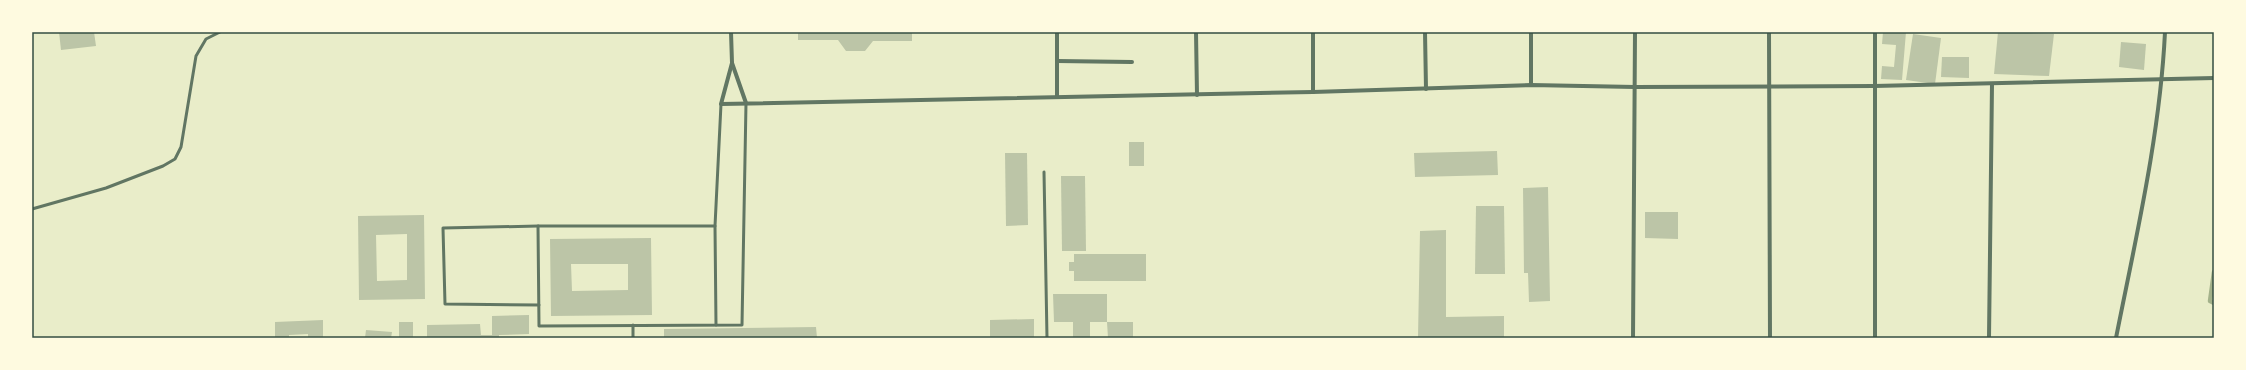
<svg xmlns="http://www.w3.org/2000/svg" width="2246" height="370" font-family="'Public Sans',sans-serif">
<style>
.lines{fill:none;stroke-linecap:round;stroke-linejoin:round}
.stream{stroke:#a3b18a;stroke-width:4.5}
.building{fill:#bcc5a7;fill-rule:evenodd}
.service{stroke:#617663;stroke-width:3}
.minor{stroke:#617663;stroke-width:4}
.neatline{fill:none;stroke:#344e41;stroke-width:1.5}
</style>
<rect width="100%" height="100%" fill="#e9edc9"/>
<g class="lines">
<path class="stream" d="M2214 272 2210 301 2214 303"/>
</g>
<g class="building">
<path d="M59 32H94L96 46 61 50Z"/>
<path d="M798 32H912V41H873L865 51H846L838 40H798Z"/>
<path d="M1883 32H1906L1902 80 1881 79 1882 66 1894 67 1896 45 1882 44Z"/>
<path d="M1998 32 2054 34 2049 76 1994 74Z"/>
<path d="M1913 34 1941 38 1935 84 1906 80Z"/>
<path d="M2121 42 2146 44 2144 70 2119 67Z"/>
<path d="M1942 57H1969V78L1941 77Z"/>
<rect x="1129" y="142" width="15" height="24"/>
<path d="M1497 151 1498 175 1415 177 1414 153Z"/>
<path d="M1005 153H1027L1028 225 1006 226Z"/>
<path d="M1061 176H1085L1086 251H1062Z"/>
<path d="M1548 187 1550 301 1529 302 1528 273H1524L1523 188Z"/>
<path d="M1476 206H1504L1505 274H1475Z"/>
<path d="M1645 212H1678V239L1645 238Z"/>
<path d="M424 215 425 299 359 300 358 216ZM407 234V280L377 281 376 235Z"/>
<path d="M1446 230V317L1504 316V338H1418L1420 231Z"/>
<path d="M651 238 652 315 551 316 550 239ZM571 264H628V290L572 291Z"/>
<path d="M1074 254H1146V281H1074V271H1069V262H1074Z"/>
<path d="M1053 294H1107V322H1090V338H1073V322H1054Z"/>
<path d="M529 315V334L499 335V338H427V325L480 324 481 335H492V316Z"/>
<path d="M1034 319V338H990V320Z"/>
<path d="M323 320V338H308V334L289 335V338H275V322Z"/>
<rect x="399" y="322" width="14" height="16"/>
<path d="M1107 322H1133V338H1108Z"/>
<path d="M816 327 817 338H664V329Z"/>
<path d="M366 330 392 332 391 338H365Z"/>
</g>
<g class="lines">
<g class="service">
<path d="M1044 172 1047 338"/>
<path d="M32 209 106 188 163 166 175 159 181 147 196 56 206 39 220 32"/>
<path d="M538 226 443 228 445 304 539 305"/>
<path d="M715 226H538L539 326 742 325 746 103"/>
<path d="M633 325V338"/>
<path d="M716 325 715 226 721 104"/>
</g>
<g class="minor">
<path d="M731 32 732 63 721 104 1313 92 1531 85 1635 87 1874 86 2214 78"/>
<path d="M1057 32V97"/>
<path d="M1196 32 1197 95"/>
<path d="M1425 32 1426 89"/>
<path d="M1531 32V85"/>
<path d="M1769 32 1770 338"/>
<path d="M1875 32V338"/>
<path d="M1057 61 1132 62"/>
<path d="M732 63 746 103"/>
<path d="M1313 92V32"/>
<path d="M1633 338 1635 32"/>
<path d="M1989 338 1992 84"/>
<path d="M2116 338C2136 237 2160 135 2165 32"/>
</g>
</g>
<rect width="2246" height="370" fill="none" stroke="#fefae0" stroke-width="66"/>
<rect x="33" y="33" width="2180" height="304" class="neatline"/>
</svg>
